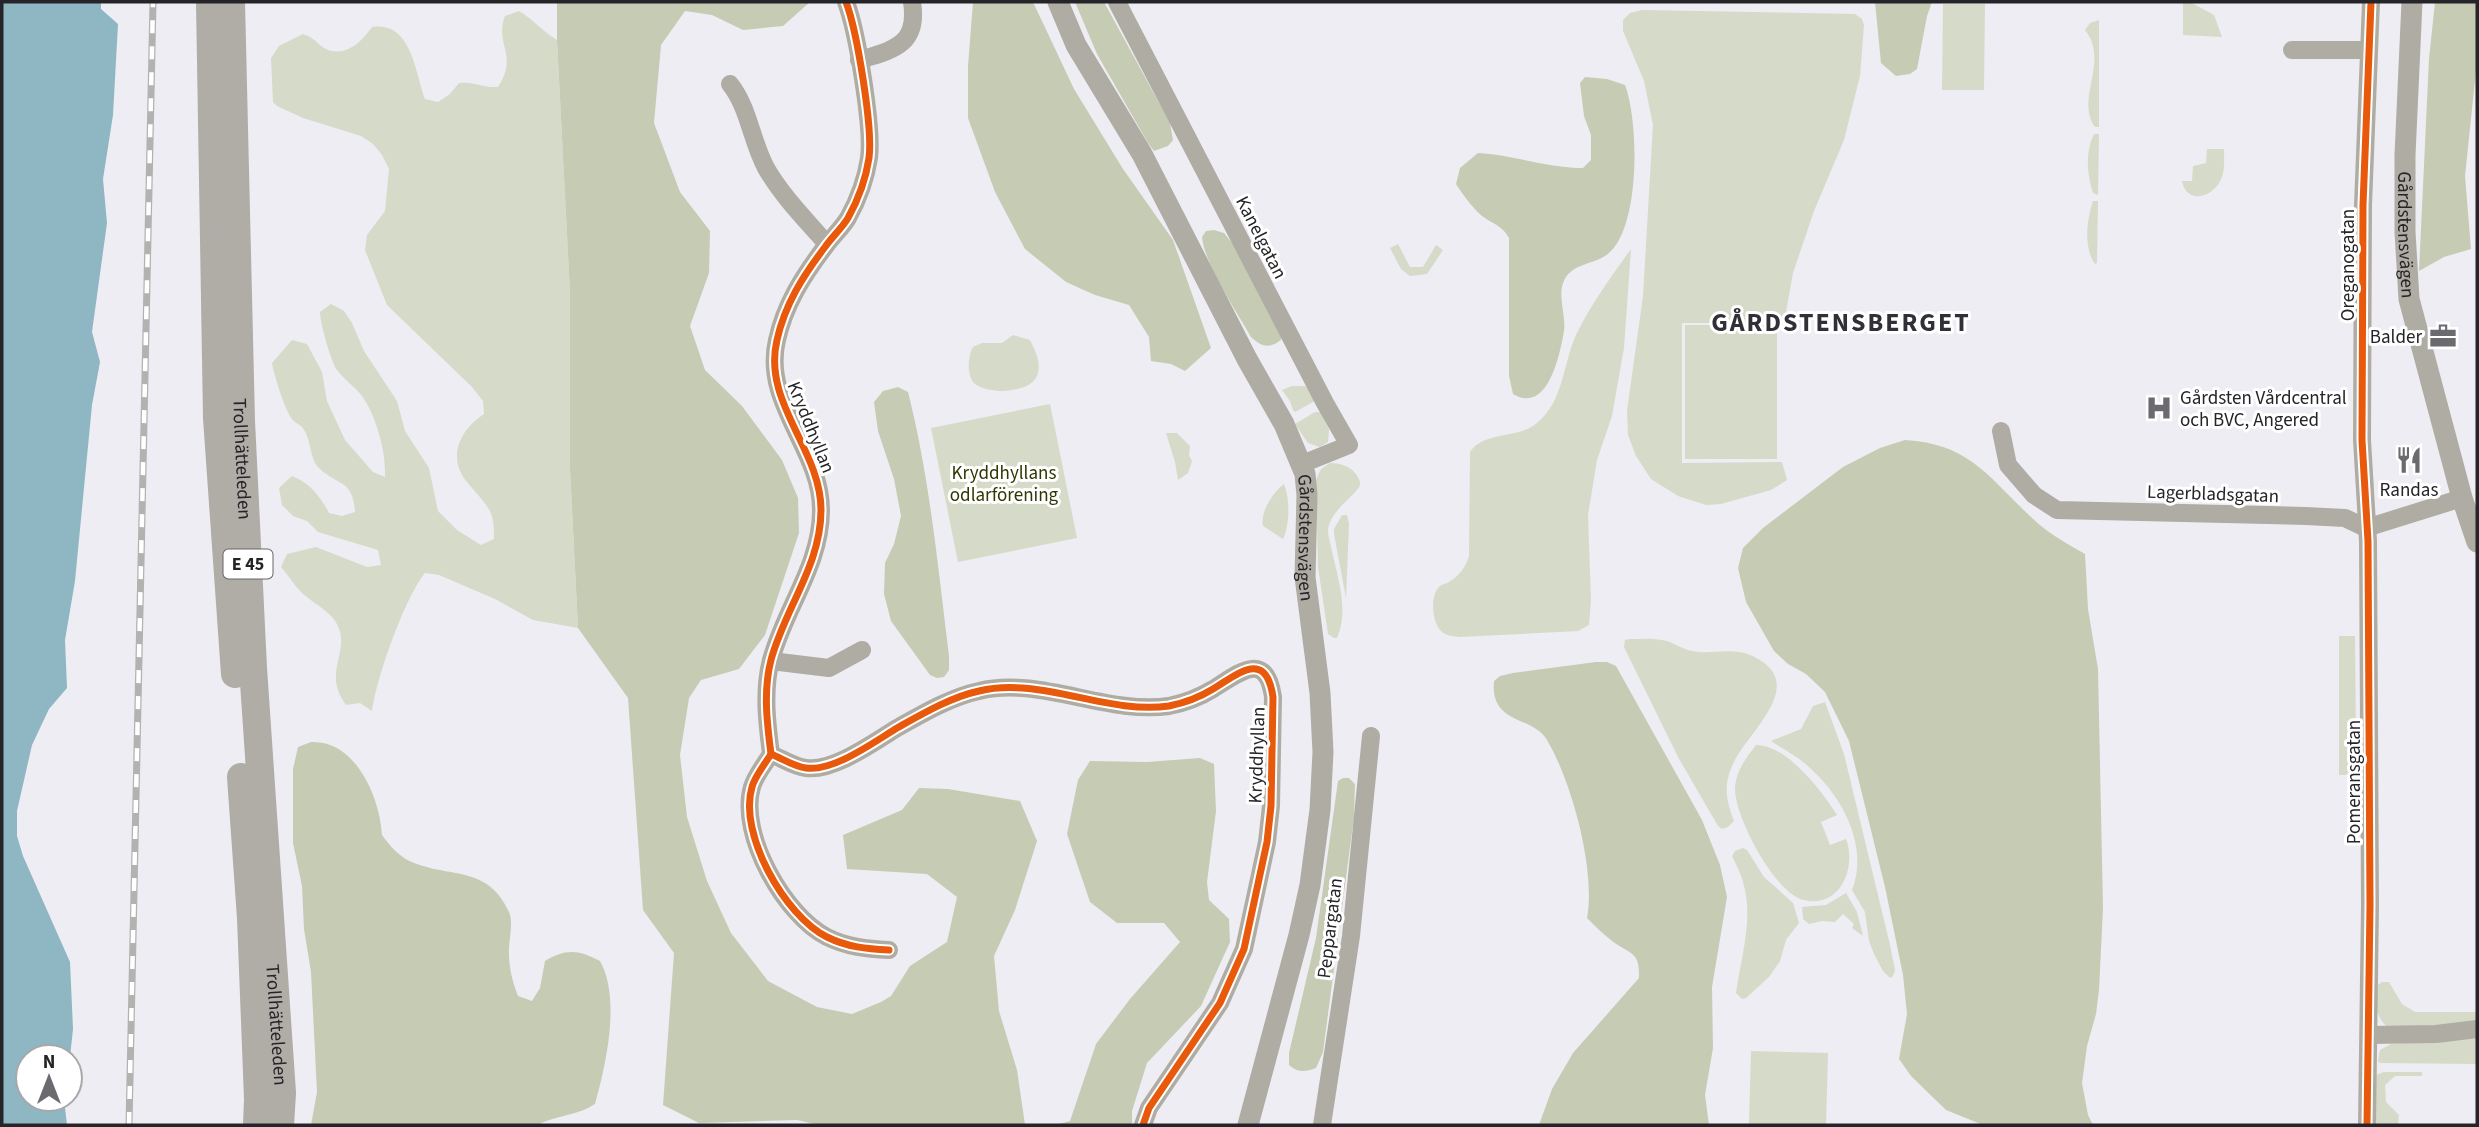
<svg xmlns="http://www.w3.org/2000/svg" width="2479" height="1127" font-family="'Source Sans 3',sans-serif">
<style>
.green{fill:#d6dac8}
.forest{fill:#c6cbb4}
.water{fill:#8fb6c3}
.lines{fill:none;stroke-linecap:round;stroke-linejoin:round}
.minor{stroke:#afaca4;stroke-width:18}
.tertiary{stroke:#afaca4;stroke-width:21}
.trunk{stroke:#b0aca6;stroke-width:28}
.rail-casing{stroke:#b3b2b1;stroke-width:7}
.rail{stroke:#fff;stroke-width:4.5;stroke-dasharray:13;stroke-linecap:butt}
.cycleway-casing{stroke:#fff;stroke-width:11}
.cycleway{stroke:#e8590c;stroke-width:7}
.labels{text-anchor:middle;stroke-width:6;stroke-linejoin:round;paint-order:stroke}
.shield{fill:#fff;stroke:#666668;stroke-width:2}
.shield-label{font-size:18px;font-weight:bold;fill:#252428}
.street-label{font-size:19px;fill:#252428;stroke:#fff}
.poi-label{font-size:19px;fill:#252428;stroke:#fff;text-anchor:end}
.park-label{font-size:19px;fill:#303700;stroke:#fff}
.district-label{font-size:26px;font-weight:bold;letter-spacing:2px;fill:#322f38;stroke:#fff}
</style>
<rect width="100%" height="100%" fill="#eeedf3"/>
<g class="green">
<path d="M2183 2H2190L2214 15 2222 37 2183 35Z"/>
<path d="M1943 4H1985L1984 90H1942Z"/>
<path d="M1642 10 1855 14 1862 19 1864 25 1860 76 1844 140 1814 211 1793 273 1784 323H1682V463L1782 462 1787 480 1771 490 1721 504 1706 505 1678 496 1651 479 1636 456 1628 435 1627 411 1643 296 1653 125 1644 81 1623 31V20L1630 13Z"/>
<path d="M519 11C533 19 542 31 557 40L570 293V468L578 628 533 620 495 599 439 575 425 573C404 599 377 677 372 711L360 703 346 705C322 673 350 653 338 626 332 612 313 603 302 593 294 585 288 575 281 567L287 554 316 547 367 567 381 565 378 550 318 532 307 521 293 516 282 505 279 488 292 476C310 483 320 496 329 513L342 516 355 512C353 480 339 486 320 469 309 459 312 442 304 430 302 425 295 423 292 419 285 410 274 375 272 363L292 340 307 344 322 372 327 401 345 440 373 472 385 477C386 454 378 423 366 402 359 389 346 382 337 370 331 362 320 323 320 312L331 304 344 311 352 323 364 351 397 401 405 431 429 468 438 511 457 530 481 545 494 539C494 529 494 520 490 511 483 498 470 488 462 475 449 451 463 428 484 414L483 401 472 387 387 305 365 250 367 235 385 211 389 169 382 155 373 144 361 136 303 118 277 106 273 102 271 58 279 46 303 34C316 38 317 45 326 49 346 58 362 41 372 27 411 21 415 71 425 99L438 102 450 94 459 83C474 81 483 88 498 87 519 55 494 44 505 16Z"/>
<path d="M2099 20V127H2095C2075 98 2110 61 2085 30L2090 23Z"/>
<path d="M2094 134H2099L2098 195 2093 193C2087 174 2085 152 2094 134Z"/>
<path d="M2207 149H2224C2224 158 2225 169 2222 177 2215 197 2187 206 2182 181H2192L2193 166 2206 163Z"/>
<path d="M2093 201H2098L2097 263 2095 264C2083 247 2087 219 2093 201Z"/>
<path d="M1398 244 1410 267H1423L1436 245 1443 250 1427 274 1410 276 1401 269 1390 248Z"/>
<path d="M1631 249 1624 348 1612 416 1597 460 1588 515 1591 600 1589 625 1578 631 1460 637C1453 636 1445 636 1440 630 1432 620 1430 596 1439 587 1443 583 1444 585 1449 582 1459 576 1466 567 1469 556L1470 452C1484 431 1519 439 1537 423 1564 401 1563 363 1576 335 1591 304 1611 277 1631 249Z"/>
<rect x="1685" y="325" width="92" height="134"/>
<path d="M1013 335 1030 340C1048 373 1038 389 1002 391 994 391 982 389 975 384 966 376 968 356 973 347L982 343H1002Z"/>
<path d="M1292 386H1306L1315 401 1295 412 1293 410 1290 401 1282 390Z"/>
<path d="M1050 404 1077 538 958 562 931 428Z"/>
<path d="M1315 412H1321L1329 429 1328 442 1320 447 1308 443 1295 424Z"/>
<path d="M1166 433H1177L1190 446 1189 455 1192 461 1188 473 1178 480 1175 462Z"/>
<path d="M1330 463C1342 463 1356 468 1360 482 1363 492 1330 508 1328 530 1328 537 1331 545 1332 551 1338 579 1349 610 1337 638H1334L1328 634 1318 567 1316 480 1321 469Z"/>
<path d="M1284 484C1290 499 1290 524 1283 539L1263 526C1260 512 1273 492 1284 484Z"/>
<path d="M1342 515H1347L1349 524 1346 598 1334 534V529Z"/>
<path d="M2339 636H2355L2356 744 2353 768 2346 775H2339Z"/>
<path d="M1630 639C1640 639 1651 638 1662 640 1672 641 1681 649 1692 651 1710 655 1732 647 1750 655 1813 682 1747 732 1733 764 1723 786 1726 799 1734 821L1728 827 1722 829 1718 826 1678 757 1624 647 1625 640Z"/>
<path d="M1825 702 1844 754 1890 945 1895 970 1893 976 1890 978 1883 971 1874 954 1869 941 1865 912 1852 890C1869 847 1843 798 1811 769 1799 757 1784 750 1771 741L1801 729 1813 706Z"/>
<path d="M1756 745C1787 745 1822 791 1837 815L1821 822 1830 845 1846 839C1857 867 1840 909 1804 900 1775 894 1734 816 1735 788 1736 771 1746 758 1756 745Z"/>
<path d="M1743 848 1747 850 1764 877 1793 903 1799 923 1786 940 1780 961 1769 977 1746 998 1742 999 1736 993C1741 957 1754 918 1743 882 1741 873 1736 865 1732 856L1735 851Z"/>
<path d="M1846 893 1857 912 1863 936 1852 928 1854 924 1843 914 1835 922 1822 921 1809 924 1803 919 1802 907 1826 905Z"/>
<path d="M2382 982H2389L2402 1004 2415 1012H2477V1022L2392 1030C2375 1020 2374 1003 2378 985Z"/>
<path d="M2477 1035V1064L2380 1063 2378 1061 2380 1050 2391 1044Z"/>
<path d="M1751 1051 1828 1053 1826 1125H1749Z"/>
<path d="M2384 1072H2422V1076H2395L2385 1085 2386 1102 2399 1115 2398 1125H2375L2374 1078 2378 1074Z"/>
</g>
<g class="forest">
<path d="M557 2H810L783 26 743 30 712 15 685 11 661 45 654 123 680 192 710 231 709 273 690 326 705 370 742 406 782 460 798 498 799 533 765 635 739 669 701 680 689 698 680 755 687 817 707 881 731 933 768 981 817 1007 852 1014 881 1002 891 996 910 966 947 942 957 897 927 874 847 869 843 835 902 810 919 788 948 789 1020 801 1037 841 1015 910 994 956 999 1011 1017 1070 1025 1125H819L797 1120 699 1123 663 1105 674 953 643 910 628 698 578 628 570 468V293L557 40Z"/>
<path d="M973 2H1033L1074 89 1123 169 1173 240 1211 348 1185 371 1171 364 1151 361 1149 337 1129 305 1095 295 1066 282 1025 249 995 192 968 118V66Z"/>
<path d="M1075 2H1104L1170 123 1173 140 1168 146 1154 151 1148 143 1097 54Z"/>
<path d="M1875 2H1932L1927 16 1917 69 1910 74 1896 76 1881 63Z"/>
<path d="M2435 2H2477V61L2465 176 2471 249 2444 257 2419 271 2429 59Z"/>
<path d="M1585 77 1607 79 1625 85C1639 122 1640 222 1611 251 1597 266 1571 261 1563 283 1558 297 1566 316 1564 331 1560 354 1548 415 1513 394L1509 376V238C1503 226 1493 224 1482 216 1471 206 1464 196 1456 184L1460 168 1478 153C1514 155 1547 168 1583 168L1591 160V135L1584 116 1580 83Z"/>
<path d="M1214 230 1224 233 1233 244 1281 333V340C1269 349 1262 347 1251 337 1237 312 1204 263 1202 237L1206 231Z"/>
<path d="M898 387 908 392C930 479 938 568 949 656V670L944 677 937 678 930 675 891 621 884 594 885 563 894 544 901 516 894 479 878 431 874 402 883 391Z"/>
<path d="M1905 440C1970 444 1987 476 2031 517 2046 532 2066 543 2085 554L2088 609 2098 669 2103 908 2099 990 2096 1014 2087 1046 2082 1083 2088 1115 2093 1125H1983L1946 1110 1911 1076 1899 1059 1907 1014 1903 975 1885 887 1849 741 1825 692 1806 674 1788 664 1774 651 1746 602 1738 568 1743 548 1763 528 1843 467 1880 448Z"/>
<path d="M1596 662H1607L1616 666 1702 820 1720 865 1727 897 1712 987 1713 1048 1705 1095 1709 1125H1539L1552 1089 1573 1053 1639 978C1640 951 1631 955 1612 941 1603 934 1595 926 1587 918 1596 871 1572 782 1547 740 1532 715 1490 725 1494 681L1500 676 1513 673Z"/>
<path d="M311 742C356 740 380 798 382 835 390 846 400 858 414 863 453 878 488 866 509 912 514 923 508 942 509 954 509 969 513 983 518 996L532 1001 540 988 545 961C566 948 579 950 600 961 621 998 606 1065 595 1104 577 1116 556 1115 537 1125H311L317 1092 311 972 304 929 302 886 293 843V769L298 747Z"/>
<path d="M1200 758 1214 764 1216 811 1207 882 1209 900 1229 919 1230 942 1201 1006 1147 1063 1132 1111V1125H1055L1070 1121 1096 1044 1130 999 1180 942 1164 923H1117L1090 902 1067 834 1078 780 1090 761 1147 762Z"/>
<path d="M1343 778H1349L1355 784 1354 817 1323 1052 1316 1068C1305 1072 1298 1073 1289 1065V1053L1316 938 1338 781Z"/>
</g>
<path class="water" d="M2 2H101V9L118 24 113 115 103 179 107 223 92 332 100 362 92 405 75 581 65 640 67 688 49 709 32 745 17 811V836L23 856 70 962 73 1029 70 1057H28V1099H64L67 1125H2Z"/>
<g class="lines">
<g class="minor">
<path d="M1117 2 1325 403 1349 445 1302 464"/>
<path d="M2292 50H2368"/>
<path d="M859 60C893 50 919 45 912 2"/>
<path d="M730 84C749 108 751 140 766 168 782 196 806 220 827 244"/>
<path d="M2001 431 2008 465 2034 495 2057 510 2306 516 2345 518 2366 528 2462 498"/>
<path d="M771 661 829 668 862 650"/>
<path d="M771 754C767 723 763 691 771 660 785 608 821 565 821 510 821 449 762 403 777 340 785 304 803 276 825 247 832 237 842 228 848 218 858 200 866 178 869 158 873 128 857 31 846 2"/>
<path d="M889 950C867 949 847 947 827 937 785 916 738 834 752 787 755 776 765 764 771 754 781 758 795 767 806 768 833 772 874 742 897 728 922 714 951 697 979 691 1040 676 1107 715 1169 706 1184 703 1200 697 1213 689 1239 673 1266 649 1273 697L1271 806 1267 842 1244 949 1220 1003 1149 1108 1143 1125"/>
<path d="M2369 1035 2436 1034 2477 1029"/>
<path d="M1322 1125 1351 936 1371 736"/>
<path d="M2367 1125 2370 905 2368 541 2362 440 2363 205 2371 2"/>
</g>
<g class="tertiary">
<path id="s1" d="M1058 2 1076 45 1142 154 1247 359 1284 424 1305 474 1307 495 1305 577 1320 693 1323 752 1320 810 1310 885 1299 935 1248 1125"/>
<path id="s2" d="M2412 2 2405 155V232L2409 299 2462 498 2477 542"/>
</g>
<g class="trunk">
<path d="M210 2 217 418 235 674"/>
<path id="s3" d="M231 2 241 421 253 668 282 1093 280 1125"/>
<path d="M241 777 251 918 258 1099 257 1125"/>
</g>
<defs>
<path id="rail" d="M129 1125 153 2"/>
</defs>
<use href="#rail" class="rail-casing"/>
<use href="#rail" class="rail"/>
<defs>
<g id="cycleway">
<path d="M771 754C767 723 763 691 771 660 785 608 821 565 821 510 821 449 762 403 777 340 785 304 803 276 825 247 832 237 842 228 848 218 858 200 866 178 869 158 873 128 857 31 846 2"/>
<path d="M889 950C867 949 847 947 827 937 785 916 738 834 752 787 755 776 765 764 771 754 781 758 795 767 806 768 833 772 874 742 897 728 922 714 951 697 979 691 1040 676 1107 715 1169 706 1184 703 1200 697 1213 689 1239 673 1266 649 1273 697L1271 806 1267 842 1244 949 1220 1003 1149 1108 1143 1125"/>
<path d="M2367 1125 2370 905 2368 541 2362 440 2363 205 2371 2"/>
</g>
</defs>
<use href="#cycleway" class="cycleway-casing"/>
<use href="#cycleway" class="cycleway"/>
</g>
<defs>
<symbol id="office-bare" viewBox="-9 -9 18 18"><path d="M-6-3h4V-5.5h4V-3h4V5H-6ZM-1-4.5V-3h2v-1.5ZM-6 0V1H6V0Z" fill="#6b6a6f" stroke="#fff" stroke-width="2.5" paint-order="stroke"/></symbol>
<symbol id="hospital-bare" viewBox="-9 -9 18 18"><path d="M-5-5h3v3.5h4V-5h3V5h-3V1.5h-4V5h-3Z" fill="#6b6a6f" stroke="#fff" stroke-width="2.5" paint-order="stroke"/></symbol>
<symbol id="restaurant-bare" viewBox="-9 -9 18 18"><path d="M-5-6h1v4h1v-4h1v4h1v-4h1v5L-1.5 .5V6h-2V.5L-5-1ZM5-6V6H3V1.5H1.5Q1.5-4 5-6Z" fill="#6b6a6f" stroke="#fff" stroke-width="2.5" paint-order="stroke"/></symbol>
</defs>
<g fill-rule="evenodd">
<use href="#office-bare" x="2424" y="317" width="38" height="38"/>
<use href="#hospital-bare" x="2140" y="389" width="38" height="38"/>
<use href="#restaurant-bare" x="2390" y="441" width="38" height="38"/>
</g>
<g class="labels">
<rect class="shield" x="223.5" y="549.5" width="49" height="29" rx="5"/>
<g class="shield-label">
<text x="248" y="570">E 45</text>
</g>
<g class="street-label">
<text dy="7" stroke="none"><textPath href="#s2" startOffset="233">Gårdstensvägen</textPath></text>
<text transform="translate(1262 237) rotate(63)" y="7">Kanelgatan</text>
<text transform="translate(2347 265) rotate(-90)" y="7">Oreganogatan</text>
<text transform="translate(812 427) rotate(68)" y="7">Kryddhyllan</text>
<text dy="7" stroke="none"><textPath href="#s3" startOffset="457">Trollhätteleden</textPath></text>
<text transform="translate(2213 493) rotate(2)" y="7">Lagerbladsgatan</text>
<text dy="7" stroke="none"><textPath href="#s1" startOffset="597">Gårdstensvägen</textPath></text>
<text transform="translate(1256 755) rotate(-88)" y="7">Kryddhyllan</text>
<text transform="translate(2353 782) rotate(-90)" y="7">Pomeransgatan</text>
<text transform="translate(1329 928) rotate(-83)" y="7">Peppargatan</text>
<text dy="7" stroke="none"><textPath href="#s3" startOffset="1024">Trollhätteleden</textPath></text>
</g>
<g class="poi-label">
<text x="2422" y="343">Balder</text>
<text x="2180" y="404" text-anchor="start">Gårdsten Vårdcentral<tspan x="2180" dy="22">och BVC, Angered</tspan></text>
<text x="2409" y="496" text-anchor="middle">Randas</text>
</g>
<g class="park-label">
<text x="1004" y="479">Kryddhyllans<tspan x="1004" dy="22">odlarförening</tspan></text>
</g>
<g class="district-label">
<text x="1841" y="331">GÅRDSTENSBERGET</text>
</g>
</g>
<rect width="2479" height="1127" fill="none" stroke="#252428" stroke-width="7"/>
<g transform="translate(49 1078)"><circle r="33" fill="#ffffff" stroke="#a8a7a9" stroke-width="2"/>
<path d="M0-5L12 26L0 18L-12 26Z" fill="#6b6a6f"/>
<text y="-10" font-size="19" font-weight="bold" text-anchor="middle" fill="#252428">N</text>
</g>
</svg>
